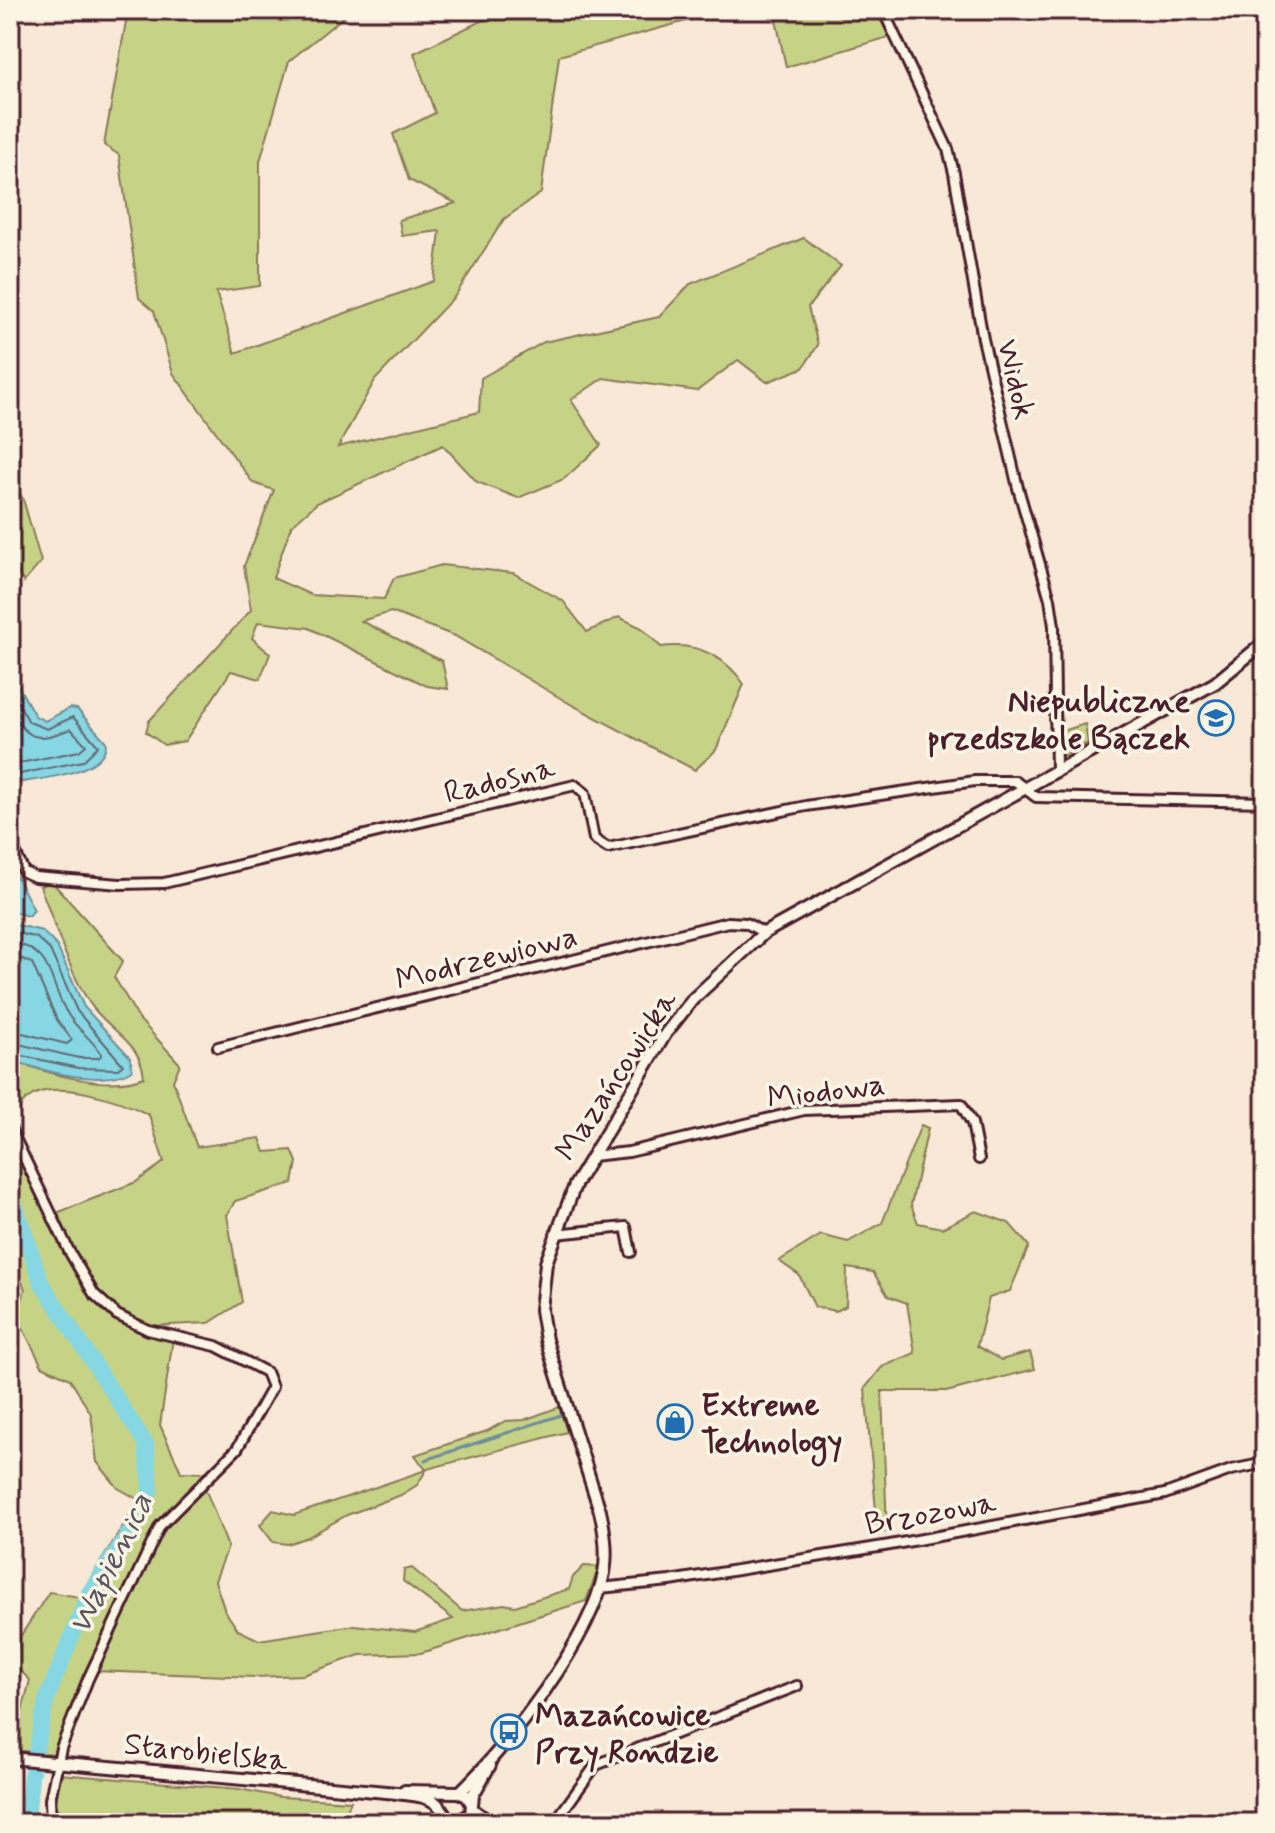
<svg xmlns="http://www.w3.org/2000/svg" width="1275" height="1833" font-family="Mynerve,sans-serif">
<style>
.green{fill:#c6d386;stroke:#887958;stroke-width:2}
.water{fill:#87d7e2;stroke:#6f8d99;stroke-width:2}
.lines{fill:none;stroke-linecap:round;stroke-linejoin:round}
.shore{stroke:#626974;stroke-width:2}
.stream{stroke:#6f8d99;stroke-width:3}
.river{stroke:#87d7e2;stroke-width:16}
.minor-casing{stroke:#4a1f2b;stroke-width:14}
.tertiary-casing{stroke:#4a1f2b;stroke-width:16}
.minor{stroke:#fcf5e5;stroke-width:8}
.tertiary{stroke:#fcf5e5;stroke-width:10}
.labels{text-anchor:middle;stroke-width:7;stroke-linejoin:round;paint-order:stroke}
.street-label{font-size:32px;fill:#4a1f2b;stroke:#fcf5e5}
.poi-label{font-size:32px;font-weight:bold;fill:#4a1f2b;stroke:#fcf5e5;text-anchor:start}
.water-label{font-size:34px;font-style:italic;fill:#5c5662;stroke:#fcf5e5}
</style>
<rect width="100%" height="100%" fill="#f8e9d6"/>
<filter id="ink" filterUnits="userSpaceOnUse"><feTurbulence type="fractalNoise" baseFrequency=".0125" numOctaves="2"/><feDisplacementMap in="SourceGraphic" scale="16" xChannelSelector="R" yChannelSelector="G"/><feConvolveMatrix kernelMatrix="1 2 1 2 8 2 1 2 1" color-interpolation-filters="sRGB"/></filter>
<g filter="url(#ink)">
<g class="green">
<path d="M128 10H352L289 61 260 161V286L216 292 235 353 434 281 440 231 402 236 399 220 456 203 409 180 393 134 435 113 414 53 504 10H726L559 56 541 193 504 219 455 296 375 380 338 447 479 412 481 378 544 342 659 317 690 284 804 238 841 266 808 307 818 345 803 368 767 382 738 360 697 391 603 378 571 400 601 445 564 479 518 498 477 482 443 445 317 503 291 526 273 578 311 595 384 599 394 578 442 565 513 573 563 601 587 632 619 617 642 628 661 647C696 642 724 655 744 684L716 750 695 770 572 705 455 636 391 612 361 621 442 661 448 689 427 686 309 628 258 622 252 638 270 654 260 679 231 671 185 741 164 745 146 732 149 721 251 610 244 566 274 490 253 483 173 373 154 311 139 298 119 155 104 145Z"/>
<path d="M774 10H877L889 37 786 67Z"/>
<path d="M10 479 23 499 41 562 24 582 10 562Z"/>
<path d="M1085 724 1088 743 1062 757 1059 732Z"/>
<path d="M52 882 123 961 114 977 139 1019 180 1064 173 1081 197 1147 260 1138 265 1152 292 1150 297 1162 293 1183 235 1201 227 1215 242 1302 209 1323 149 1326 119 1312 96 1291 54 1214 136 1182 164 1162 149 1115C121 1100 53 1077 27 1099 20 1104 15 1118 10 1126V1059C46 1073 107 1092 144 1077 141 1044 115 1034 95 1010 73 984 53 919 40 886Z"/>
<path d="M921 1125 928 1128 911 1205 918 1223 942 1228 976 1211 1009 1223 1029 1246 1010 1291 989 1298 977 1346 1001 1360 1030 1352 1035 1369 950 1391H882L887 1532 878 1533 865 1388 882 1367 915 1353 907 1303 888 1296 873 1272 847 1268 846 1306 836 1311 815 1307 799 1275 779 1261 821 1235 848 1242 882 1223Z"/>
<path d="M10 1140 66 1252 115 1317 173 1339 160 1425 181 1472 209 1473 159 1524 83 1678 53 1754 12 1750 30 1680 14 1665 20 1637 49 1592 79 1597 139 1500 118 1488 97 1462 91 1414 70 1379 42 1366 17 1317 25 1289 10 1257Z"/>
<path d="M559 1407 567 1432 427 1469 417 1485 401 1495 347 1515 308 1537 287 1544 273 1542 260 1525 273 1510 294 1515 426 1470 415 1455 487 1431 505 1421 524 1420Z"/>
<path d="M205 1488 228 1547 215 1581 225 1611 238 1630 259 1640 354 1625 415 1632 453 1619 403 1581 404 1570 412 1568 462 1611 504 1604 515 1606 569 1589 573 1577 584 1566 599 1567 586 1601 421 1653 360 1655 303 1675 255 1677 94 1671 162 1527Z"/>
<path d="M59 1774 239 1789 280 1797 351 1801 342 1823H55Z"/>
</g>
<g class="water">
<path d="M12 675 35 716 45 721 70 708 77 709 106 742C107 775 35 779 10 784Z"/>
<path d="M10 864 34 910 29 916 10 912Z"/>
<path d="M10 923 42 931 57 946 84 1007 130 1057 132 1070C105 1088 39 1071 10 1059Z"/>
</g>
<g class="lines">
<g class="shore">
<path d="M10 688 29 722 47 729 73 717 98 746 83 761 10 776"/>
<path d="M10 709C29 743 38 741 71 729L86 745 79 751 10 765"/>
<path d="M10 931 37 938 50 950 77 1011 123 1065 118 1069 78 1068 10 1053"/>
<path d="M10 941C58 953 46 981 69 1016 78 1030 94 1041 102 1055L98 1058H79L10 1042"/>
<path d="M10 954 32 963 57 1020 72 1040 67 1044 10 1030"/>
</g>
<path class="stream" d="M425 1460 561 1415"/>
<path class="river" d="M10 1189 41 1282 146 1444 151 1489 134 1525 89 1593 46 1701 31 1776 27 1823"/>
<defs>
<g id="minor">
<path d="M883 10 948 149 954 173 983 339 1018 488 1050 599 1054 626 1056 771"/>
<path d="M10 841 24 872 35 877 120 884 164 883 575 785 585 793 594 839 608 848 806 806 975 781H1015L1036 797 1265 802"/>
<path d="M218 1047 728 922 746 923 764 933"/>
<path d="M10 1128 69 1251 94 1294 117 1315 148 1330 216 1346 266 1372 272 1387 237 1449 160 1526 88 1679 61 1748 50 1799 51 1823"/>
<path d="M592 1156 629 1152 804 1110 961 1104 972 1123 979 1159"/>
<path d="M555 1234 626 1227 631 1252"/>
<path d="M600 1588 670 1581 890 1545 1165 1494 1231 1470 1265 1463"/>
<path d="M554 1823 596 1765 797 1686"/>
</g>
<g id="tertiary">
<path d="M10 1758 397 1793C410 1795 427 1795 437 1804 446 1812 444 1819 456 1823"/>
<path d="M405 1791 458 1792 467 1796 472 1804"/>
<path d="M460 1792C508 1746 591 1639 604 1573 608 1552 605 1532 600 1511L546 1340 541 1310 546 1263 575 1185 666 1033 693 999 764 933 1215 683 1265 642"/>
<path d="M472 1809 491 1823"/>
<path d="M455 1823 471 1814 473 1795 490 1765"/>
</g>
</defs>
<use href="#minor" class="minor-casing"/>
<use href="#tertiary" class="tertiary-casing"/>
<use href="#minor" class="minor"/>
<use href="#tertiary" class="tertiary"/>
</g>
</g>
<defs>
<symbol id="school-ring" viewBox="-11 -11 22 22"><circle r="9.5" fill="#fcf5e5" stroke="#1f6fb2" stroke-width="1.5"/><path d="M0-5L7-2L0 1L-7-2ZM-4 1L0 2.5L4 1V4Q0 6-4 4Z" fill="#1f6fb2"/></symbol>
<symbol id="shop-ring" viewBox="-11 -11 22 22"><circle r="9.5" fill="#fcf5e5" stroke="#1f6fb2" stroke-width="1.5"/><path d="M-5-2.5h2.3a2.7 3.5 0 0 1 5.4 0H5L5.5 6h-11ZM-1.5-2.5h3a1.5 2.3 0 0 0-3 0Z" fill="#1f6fb2"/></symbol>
<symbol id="bus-ring" viewBox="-11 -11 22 22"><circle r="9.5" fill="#fcf5e5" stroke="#1f6fb2" stroke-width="1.5"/><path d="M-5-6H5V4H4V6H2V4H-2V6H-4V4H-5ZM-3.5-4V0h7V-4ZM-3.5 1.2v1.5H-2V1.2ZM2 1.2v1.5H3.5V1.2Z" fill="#1f6fb2"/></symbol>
</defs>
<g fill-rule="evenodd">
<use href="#school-ring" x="1196" y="698" width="40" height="40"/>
<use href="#shop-ring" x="655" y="1402" width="40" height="40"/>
<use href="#bus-ring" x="489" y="1712" width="40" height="40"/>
</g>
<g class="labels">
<g class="street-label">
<text transform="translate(1017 379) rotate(77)" y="11">Widok</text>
<text transform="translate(499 779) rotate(-14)" y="11">Radosna</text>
<text transform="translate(486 957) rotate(-14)" y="11">Modrzewiowa</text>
<text transform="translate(615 1075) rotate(-57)" y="11">Mazańcowicka</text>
<text transform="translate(826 1090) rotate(-7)" y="11">Miodowa</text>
<text transform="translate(930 1512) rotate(-10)" y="11">Brzozowa</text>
<text transform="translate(206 1751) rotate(6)" y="11">Starobielska</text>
</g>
<g class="poi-label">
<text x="1190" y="711" text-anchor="end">Niepubliczne<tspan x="1190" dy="37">przedszkole Bączek</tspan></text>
<text x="701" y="1415">Extreme<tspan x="701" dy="37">Technology</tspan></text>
<text x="535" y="1725">Mazańcowice<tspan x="535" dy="37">Przy Rondzie</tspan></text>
</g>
<g class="water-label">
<text transform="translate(109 1563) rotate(-64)" y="12">Wapienica</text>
</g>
</g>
<rect width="1275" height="1833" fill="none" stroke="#fcf5e5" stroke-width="40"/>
<rect x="20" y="20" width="1235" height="1793" fill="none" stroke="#4a1f2b" stroke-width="3" filter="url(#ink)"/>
</svg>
